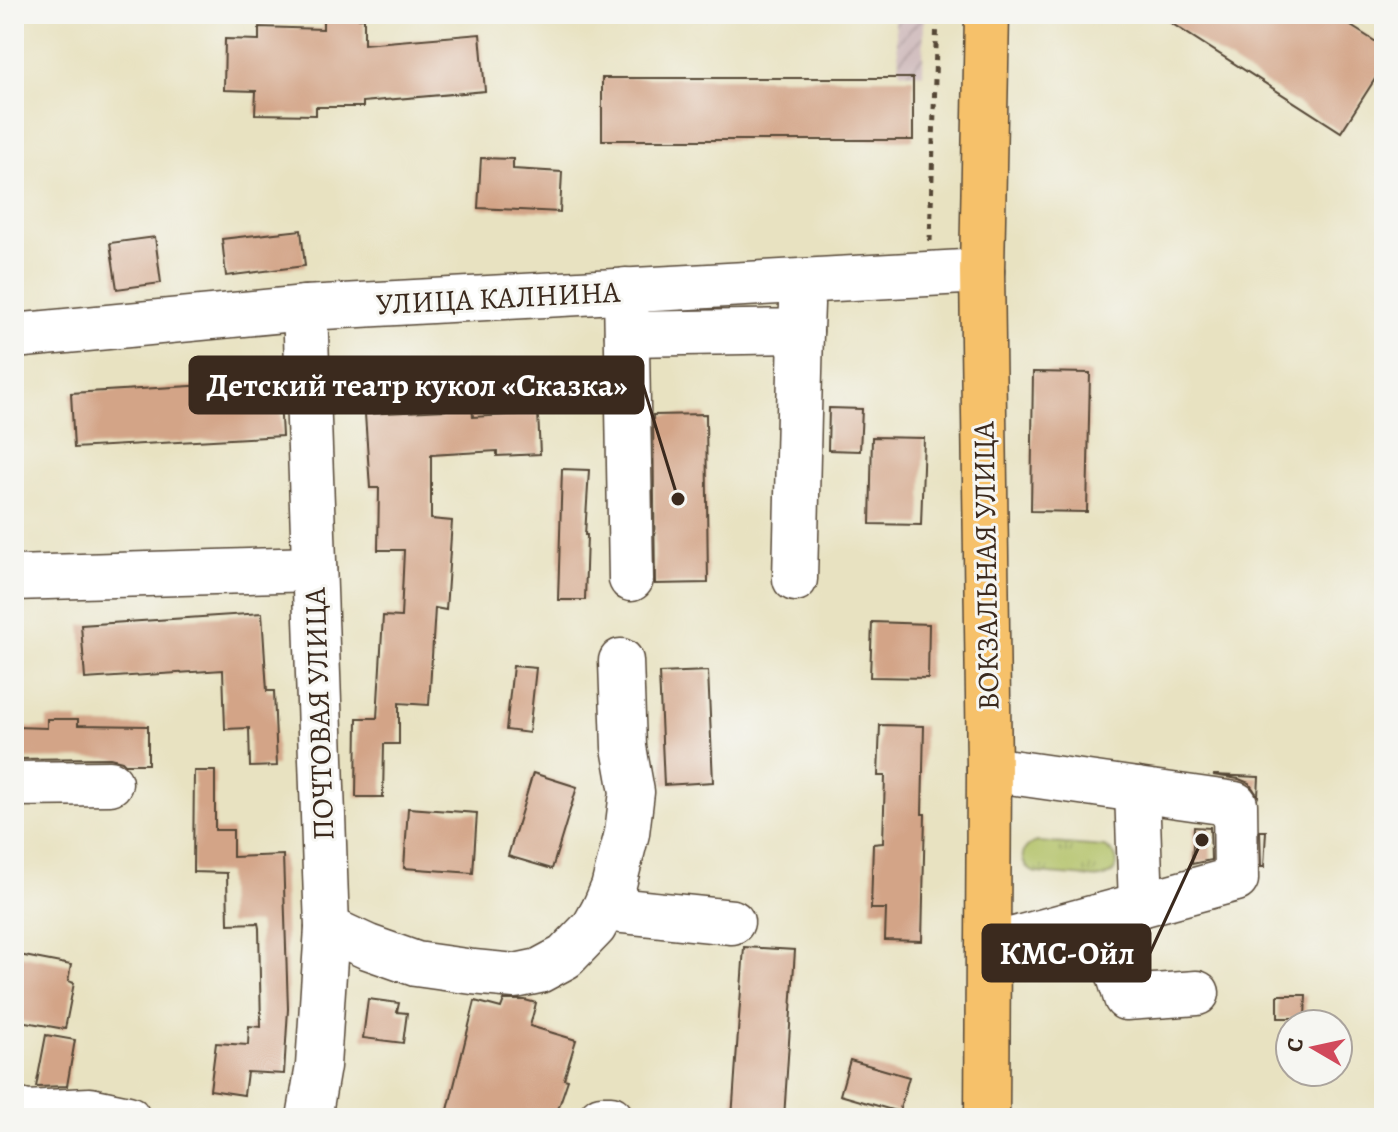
<svg xmlns="http://www.w3.org/2000/svg" width="1398" height="1132" font-family="Alegreya,serif">
<style>
.industrial{fill:url(#industrial-furrows)}
.grass{fill:url(#grass-tufts);stroke:#767540;stroke-width:2}
.building{fill:#d3a487}
.lines{fill:none;stroke-linecap:round;stroke-linejoin:round}
.minor-casing{stroke:#554636;stroke-width:47}
.major-casing{stroke:#554636;stroke-width:47}
.path{stroke:#554636;stroke-width:5;stroke-dasharray:6 6;stroke-linecap:butt}
.minor{stroke:#fff;stroke-width:44}
.major{stroke:#f6c16b;stroke-width:44}
.labels{text-anchor:middle;stroke-width:6;stroke-linejoin:round;paint-order:stroke}
.street-label{font-size:30px;fill:#3b2a1e;stroke:#f6f6f2}
.leader{fill:none;stroke:#3b2a1e;stroke-width:3}
.callout-dot{fill:#3b2a1e;stroke:#f6f6f2;stroke-width:3}
.callout{fill:#3b2a1e;stroke:#3b2a1e;stroke-width:3}
.callout-label{font-size:32px;text-anchor:middle;font-weight:bold;fill:#fff}
</style>
<defs>
<pattern id="industrial-furrows" width="10" height="10" patternUnits="userSpaceOnUse" patternTransform="scale(2)"><rect width="10" height="10" fill="#d2bfc0"/><path d="M-1 1l2-2M0 10L10 0M9 11l2-2" fill="none" stroke="#b5a4a5"/></pattern>
<pattern id="grass-tufts" width="24" height="20" patternUnits="userSpaceOnUse" patternTransform="scale(2)"><rect width="24" height="20" fill="#b0c063"/><path d="M3 7l-1-3M5 7V3M7 7l1-3M15 17l-1-3M17 17v-4M19 17l1-3" fill="none" stroke="#909c51"/></pattern>
</defs>
<rect width="100%" height="100%" fill="#f6f6f2"/>
<filter id="ink" filterUnits="userSpaceOnUse"><feTurbulence type="fractalNoise" baseFrequency=".0125" numOctaves="2"/><feDisplacementMap in="SourceGraphic" scale="16" xChannelSelector="R" yChannelSelector="G"/><feConvolveMatrix kernelMatrix="1 2 1 2 8 2 1 2 1" color-interpolation-filters="sRGB"/></filter>
<filter id="wash" filterUnits="userSpaceOnUse"><feTurbulence type="fractalNoise" baseFrequency=".006" numOctaves="4" result="noise"/><feDisplacementMap in="SourceGraphic" scale="32" xChannelSelector="R" yChannelSelector="G"/><feGaussianBlur stdDeviation="1.8" result="paint"/><feColorMatrix in="noise" values="0 0 0 0 0 0 0 0 0 0 0 0 0 0 0 0 0 1.4 0 .05"/><feComposite in="paint" operator="in"/></filter>
<g filter="url(#wash)">
<rect width="100%" height="100%" fill="#e8e2c1"/>
<path class="industrial" d="M894 14H924L923 74 900 72Z"/>
<path class="grass" d="M1038 842 1104 847C1122 853 1121 874 1101 878L1036 873C1017 866 1019 845 1038 842Z"/>
<g id="blocks">
<g class="building">
<path d="M1157 14H1332L1384 47V65L1341 132Z"/>
<path d="M323 18H364V44L480 34 485 91 363 102V107H316V115L255 114 256 91 224 90 225 39 259 40V27L323 29Z"/>
<rect x="602" y="78" width="311" height="62"/>
<path d="M481 158 513 159V169L562 172 560 212 478 208Z"/>
<path d="M301 230 305 266 226 276 222 239Z"/>
<path d="M155 237 161 283 117 289 110 243Z"/>
<path d="M1033 372 1090 373 1087 512 1031 511Z"/>
<path d="M279 381 282 436 74 448 71 393Z"/>
<path d="M471 390 473 417 538 413 540 454 497 456V451L431 455V519L452 521 446 610 435 608 429 705 399 703V744H384L383 797H356L357 718H377L383 616 401 617 404 550H378L379 488H370L365 414 445 410 444 391Z"/>
<path d="M829 408 862 409 860 451 828 450Z"/>
<path d="M706 414 708 583 655 584 653 415Z"/>
<path d="M872 437 924 438 921 525 870 524Z"/>
<path d="M562 469 589 470 585 535H587L585 600H558Z"/>
<path d="M262 613 267 691H274L277 766 250 767 249 728 225 729 223 670 85 679 81 625Z"/>
<path d="M872 622 929 624 928 678 870 677Z"/>
<path d="M513 666 536 668 529 733 506 730Z"/>
<path d="M708 671 713 782 664 785 659 673Z"/>
<path d="M47 719H78V725L148 726V764H125L122 761 110 758 14 759V727L47 728Z"/>
<path d="M880 725 924 726 922 814H925L922 941 885 940 886 909H871L873 844 883 843 885 776H878Z"/>
<path d="M194 771H215V830H233V857L283 855 288 1009 284 1074 247 1072 244 1095 210 1090 216 1043 248 1045 249 1026 261 1027 259 928 258 923 228 924 227 873 193 872Z"/>
<path d="M533 773 577 787 552 869 508 856Z"/>
<path d="M1213 775 1259 777 1258 796 1249 783 1239 779Z"/>
<path d="M408 808 477 813 473 873 404 868Z"/>
<path d="M1210 826 1211 860 1192 864 1194 827 1210 828Z"/>
<path d="M1260 831H1266L1264 867H1261Z"/>
<path d="M744 947 795 950 784 1118H732Z"/>
<path d="M14 954 71 965 68 981 74 983 65 1029 14 1020Z"/>
<path d="M1278 995H1306L1305 1018H1278Z"/>
<path d="M368 999 399 1003 397 1012 407 1013 403 1043 363 1038Z"/>
<path d="M504 1000H525L536 1003 530 1026 576 1040 564 1079 568 1080 555 1118H446L475 1001 501 1008Z"/>
<path d="M46 1035 75 1040 67 1086 36 1087Z"/>
<path d="M850 1060 909 1077 899 1112 840 1095Z"/>
</g>
</g>
</g>
<g filter="url(#ink)">
<use href="#blocks" fill-opacity="0" stroke="#554636" stroke-width="2"/>
<g class="lines">
<defs>
<g id="minor">
<path d="M626 290 631 579"/>
<path d="M305 308 327 928 318 1066 309 1118"/>
<path d="M627 334 801 331 802 304"/>
<path d="M14 336 305 308 982 271"/>
<path d="M14 578 314 569"/>
<path d="M795 579 801 331"/>
<path d="M989 769 1235 804 1236 879 989 946"/>
<path d="M14 784 110 783"/>
<path d="M1137 790 1141 905"/>
<path d="M604 909 732 922"/>
<path d="M1100 916 1126 998 1197 993"/>
<path d="M327 928 368 947 416 964 473 972 515 976 539 971 565 957 594 927 604 909 613 888 627 833 632 792 624 747 621 661"/>
<path d="M14 1109 26 1113 90 1110 128 1118"/>
<path d="M601 1118H611"/>
</g>
<path id="major" d="M987 1118 989 769 982 271 987 14"/>
</defs>
<use href="#minor" class="minor-casing"/>
<use href="#major" class="major-casing"/>
<path class="path" d="M930 241 937 14"/>
<use href="#minor" class="minor"/>
<use href="#major" class="major"/>
</g>
</g>
<g class="labels">
<g class="street-label">
<text transform="translate(498 298) rotate(-3)" y="10">УЛИЦА КАЛНИНА</text>
<text transform="translate(986 566) rotate(-91)" y="10">ВОКЗАЛЬНАЯ УЛИЦА</text>
<text transform="translate(319 714) rotate(-92)" y="10">ПОЧТОВАЯ УЛИЦА</text>
</g>
</g>
<path class="leader" d="M678 499L643 385M1202 840L1150 953"/>
<g class="callout-dot">
<circle cx="678" cy="499" r="8"/>
<circle cx="1202" cy="840" r="8"/>
</g>
<g class="callout">
<rect x="190" y="357" width="453" height="56" rx="8"/>
<rect x="983" y="925" width="167" height="56" rx="8"/>
</g>
<g class="callout-label">
<text x="417" y="396">Детский театр кукол «Сказка»</text>
<text x="1067" y="964">КМС-Ойл</text>
</g>
<rect width="1398" height="1132" fill="none" stroke="#f6f6f2" stroke-width="48"/>
<g transform="translate(1314 1048) rotate(279)"><circle r="38" fill="#f6f6f2" stroke="#aba49d" stroke-width="2"/>
<path d="M0-6L14 30L0 20L-14 30Z" fill="#d1495b"/>
<text y="-12" font-size="22" font-weight="bold" text-anchor="middle" fill="#3b2a1e">С</text>
</g>
</svg>
